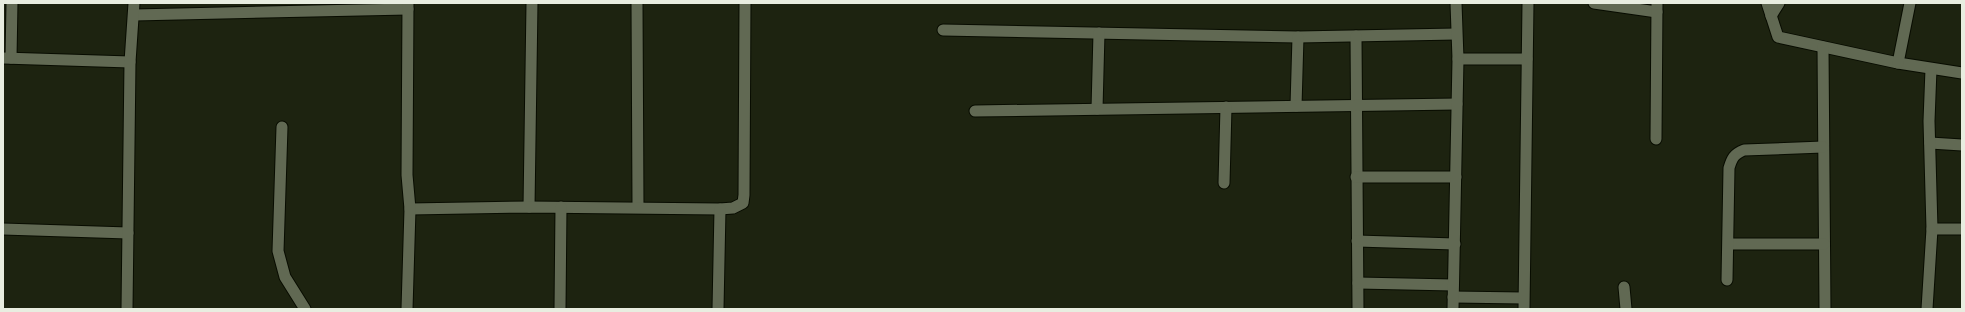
<svg xmlns="http://www.w3.org/2000/svg" width="1965" height="312" font-family="'Noto Serif',serif">
<style>
.lines{fill:none;stroke-linecap:round;stroke-linejoin:round}
.minor-casing{stroke:#080c00;stroke-width:13}
.tertiary-casing{stroke:#080c00;stroke-width:13}
.minor{stroke:#616953;stroke-width:11}
.tertiary{stroke:#616953;stroke-width:11}
</style>
<rect width="100%" height="100%" fill="#1d2310"/>
<g class="lines">
<defs>
<g id="minor">
<path d="M637 3 638 207"/>
<path d="M1594 3 1657 12"/>
<path d="M1767 3 1778 37 1898 63 1962 73"/>
<path d="M134 15 408 9"/>
<path d="M1771 16 1779 3"/>
<path d="M943 30 1298 37 1456 34"/>
<path d="M1356 36 1358 309"/>
<path d="M1823 47 1825 309"/>
<path d="M3 58 130 62"/>
<path d="M11 58 12 3"/>
<path d="M1458 59H1527"/>
<path d="M1898 63 1910 3"/>
<path d="M1296 106 1298 37"/>
<path d="M1097 109 1099 33"/>
<path d="M975 111 1457 104"/>
<path d="M282 127 278 251 285 277 305 309"/>
<path d="M1656 139 1657 3"/>
<path d="M1930 143 1962 145"/>
<path d="M1356 177H1456"/>
<path d="M1224 183 1226 107"/>
<path d="M529 207 532 3"/>
<path d="M410 209 529 207 720 209 733 208 743 203 744 195 745 3"/>
<path d="M3 229 128 233"/>
<path d="M1932 229H1962"/>
<path d="M1357 241 1455 244"/>
<path d="M1729 244H1824"/>
<path d="M1727 280 1729 168C1732 158 1734 154 1744 150L1823 147"/>
<path d="M1358 283 1453 285"/>
<path d="M1624 287 1626 309"/>
<path d="M1453 297 1523 298"/>
<path d="M407 309 410 209 407 175 408 3"/>
<path d="M560 309 561 207"/>
<path d="M718 309 720 209"/>
<path d="M1453 309 1458 59 1456 3"/>
<path d="M1524 309 1528 3"/>
<path d="M1927 309 1932 229 1929 121 1931 69"/>
</g>
<path id="tertiary" d="M127 309 130 62 134 3"/>
</defs>
<use href="#minor" class="minor-casing"/>
<use href="#tertiary" class="tertiary-casing"/>
<use href="#minor" class="minor"/>
<use href="#tertiary" class="tertiary"/>
</g>
<rect width="1965" height="312" fill="none" stroke="#e8ede0" stroke-width="8"/>
</svg>
